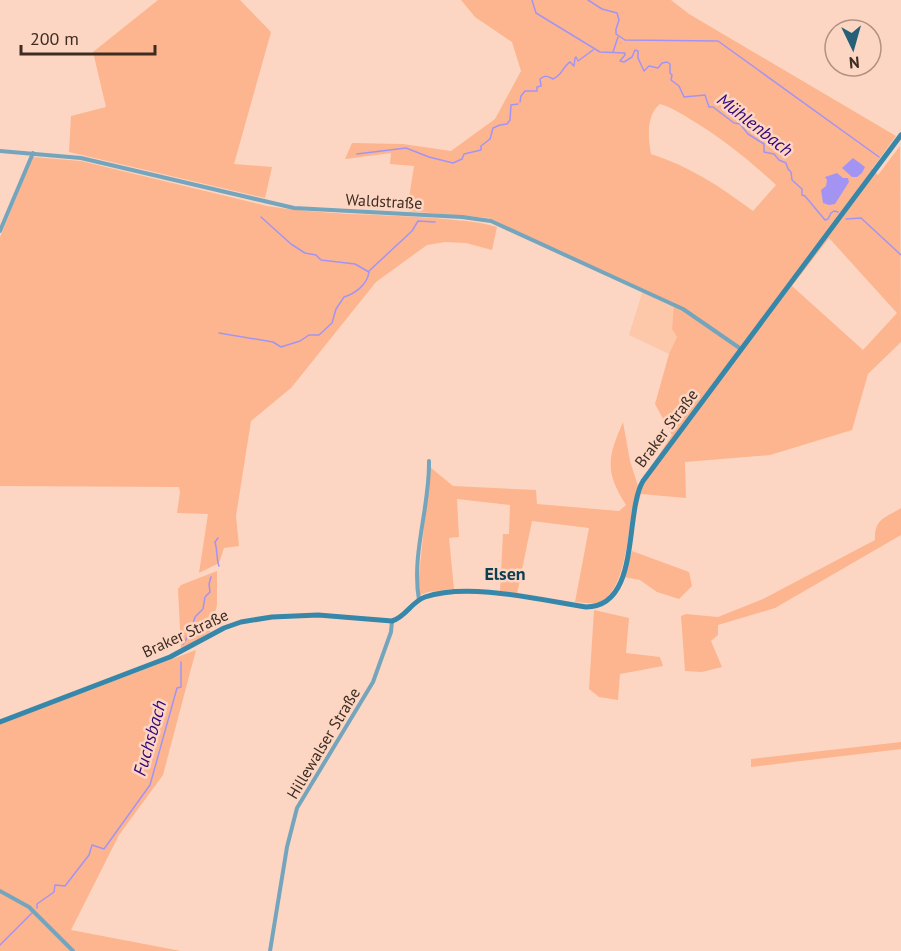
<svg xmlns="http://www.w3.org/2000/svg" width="901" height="951" font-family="'PT Sans',sans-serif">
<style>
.built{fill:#fdc7aa}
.green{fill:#fcb58e;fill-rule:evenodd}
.water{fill:#a394f4}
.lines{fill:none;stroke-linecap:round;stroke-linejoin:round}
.stream{stroke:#a394f4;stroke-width:1.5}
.minor{stroke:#74a5bc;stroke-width:4}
.secondary{stroke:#3687aa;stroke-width:5}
.labels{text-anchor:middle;stroke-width:5;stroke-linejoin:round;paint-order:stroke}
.street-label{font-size:16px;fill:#3e2c22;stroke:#fcd6c2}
.water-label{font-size:18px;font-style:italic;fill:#35067c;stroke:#fcd6c2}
.neighbourhood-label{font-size:18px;font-weight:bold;fill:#0e3e52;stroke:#fcd6c2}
</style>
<rect width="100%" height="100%" fill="#fcd6c2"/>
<path class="built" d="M643 290 674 306 672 329 677 337 669 354 629 335Z"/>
<g class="green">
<path d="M158 0H240L271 32 234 164 272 167 265 198 69 152 71 116 106 107 93 52Z"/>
<path d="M461 0H671L689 14 896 136 872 169 878 175 900 146 901 342 868 374 852 430 770 455 685 462 686 498 641 494 638 505 632 510C628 534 625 593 599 602 591 605 583 602 575 602L589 528 532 521 517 594 500 591 503 534H509L510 505 457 499 459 537 449 538 454 589 428 592 420 595 418 586 430 467 453 486 536 490 537 504 619 511 626 505C604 471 608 457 623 422L630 461 638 486 672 435 655 404 669 354 677 337 672 329 674 303 489 218 407 211 414 166 390 164 391 153 345 159 352 143 403 144 451 151 495 119 521 71 512 42 475 17ZM660 104C671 107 680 113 690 119 722 138 749 160 776 185L753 211C721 187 689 166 651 154 648 138 646 115 660 104ZM829 238 897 313 863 350 792 286Z"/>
<path d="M33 157 81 161 267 206C322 215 378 214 433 218 455 220 477 221 497 227L492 250 466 243 445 242 427 245 376 282 291 388 251 421 236 516 239 546 224 548 219 563 199 573 208 514 177 513 180 492 179 487 0 486V237Z"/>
<path d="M901 508V535L775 608 718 625V635L711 641 722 667 702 672 685 671 681 616 686 614 718 617 763 599 875 540C874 519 885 518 901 508Z"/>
<path d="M632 551 689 572 692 586 679 599 657 592 640 580 624 577Z"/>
<path d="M217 571V605L210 632 181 649 178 589 181 585Z"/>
<path d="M594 610 629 618 626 653 660 657 663 666 620 674 618 700 599 697 589 689Z"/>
<path d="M196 650 163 775 119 835 71 930 181 951H0V724Z"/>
<path d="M901 742V749L751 767V759Z"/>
</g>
<g class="water">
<path d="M853 158 865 167 862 173 857 177H852L842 168Z"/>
<path d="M837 173 843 178H848L849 182 835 204 829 205 823 203 821 190 826 186 827 180 825 177Z"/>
</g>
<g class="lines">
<g class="stream">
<path d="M532 0 536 13 600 52 625 53V55L620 61 624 62 632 57 635 50 638 51V58L644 71 649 66 658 68 662 63 667 62 670 64V73L672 75 671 80 679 86 684 97 705 95 709 107H713L734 123 740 124 748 134 764 144V152L774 154 779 160 786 163 788 169 791 172 792 180 802 189V195L805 196 825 220 828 219 831 213 834 211 838 212"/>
<path d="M588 0 602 9 617 13 619 20 616 29V34L625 40 718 41 879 157"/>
<path d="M613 52 618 37"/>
<path d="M520 102 521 96 525 91H537V87L541 86 540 79C545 75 548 76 553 79 562 76 563 66 570 62L574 66 575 58 576 57 578 61 593 50"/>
<path d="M357 154 406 148 429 157 453 163 462 159 464 154 481 150V146L490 139 493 128 500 125 507 124 510 120 511 105 518 104"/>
<path d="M261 217 291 244 305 253 316 255 321 260 355 264 369 272"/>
<path d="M846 219 861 218 901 255"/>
<path d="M219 333 273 342 281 347 300 341 309 335H319L332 323 336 309 344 297C354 294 368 285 369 271L412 231 418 221 435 222"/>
<path d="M218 538 215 542C218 552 216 558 219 566"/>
<path d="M183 644 191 632 195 617 203 609 205 597 210 592 209 584 211 577"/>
<path d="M37 908V904L54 892 55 885 65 886 89 855 92 845 104 849 150 785 177 688 181 687V662"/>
<path d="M0 945 32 913"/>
</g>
<g class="minor">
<path d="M0 151 81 158 294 208 462 217 491 221 683 309 741 349"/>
<path d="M0 231 33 153"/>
<path d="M419 600C411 554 430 507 429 461"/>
<path d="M0 891 29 907 73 951"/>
<path d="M270 951 287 847 297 808 373 682 391 632 392 621"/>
</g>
<path class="secondary" d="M0 722 170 657 224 628 241 622 272 617 318 615 392 621C406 617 411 602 425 597 468 582 541 600 586 607 641 607 624 513 643 481L901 135"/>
</g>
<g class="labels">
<g class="street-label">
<text transform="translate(384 201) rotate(3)" y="6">Waldstraße</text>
<text transform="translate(666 428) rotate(-53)" y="6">Braker Straße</text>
<text transform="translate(185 633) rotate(-25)" y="6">Braker Straße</text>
<text transform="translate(323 743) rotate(-59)" y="6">Hillewalser Straße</text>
</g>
<g class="water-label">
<text transform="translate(755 125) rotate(38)" y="6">Mühlenbach</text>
<text transform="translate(150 738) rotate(-74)" y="6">Fuchsbach</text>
</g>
<g class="neighbourhood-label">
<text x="505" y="580">Elsen</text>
</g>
</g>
<g transform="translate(853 48) rotate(175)"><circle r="28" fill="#fcd6c2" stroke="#b09282" stroke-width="1.5"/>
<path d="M0-4.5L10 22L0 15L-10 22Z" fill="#255f78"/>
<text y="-9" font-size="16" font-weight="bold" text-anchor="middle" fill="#3e2c22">N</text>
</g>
<path d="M21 45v9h134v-9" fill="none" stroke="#3e2c22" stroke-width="3"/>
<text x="30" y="45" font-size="18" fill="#3e2c22" stroke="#fcd6c2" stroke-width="4.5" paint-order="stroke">200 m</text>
</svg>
